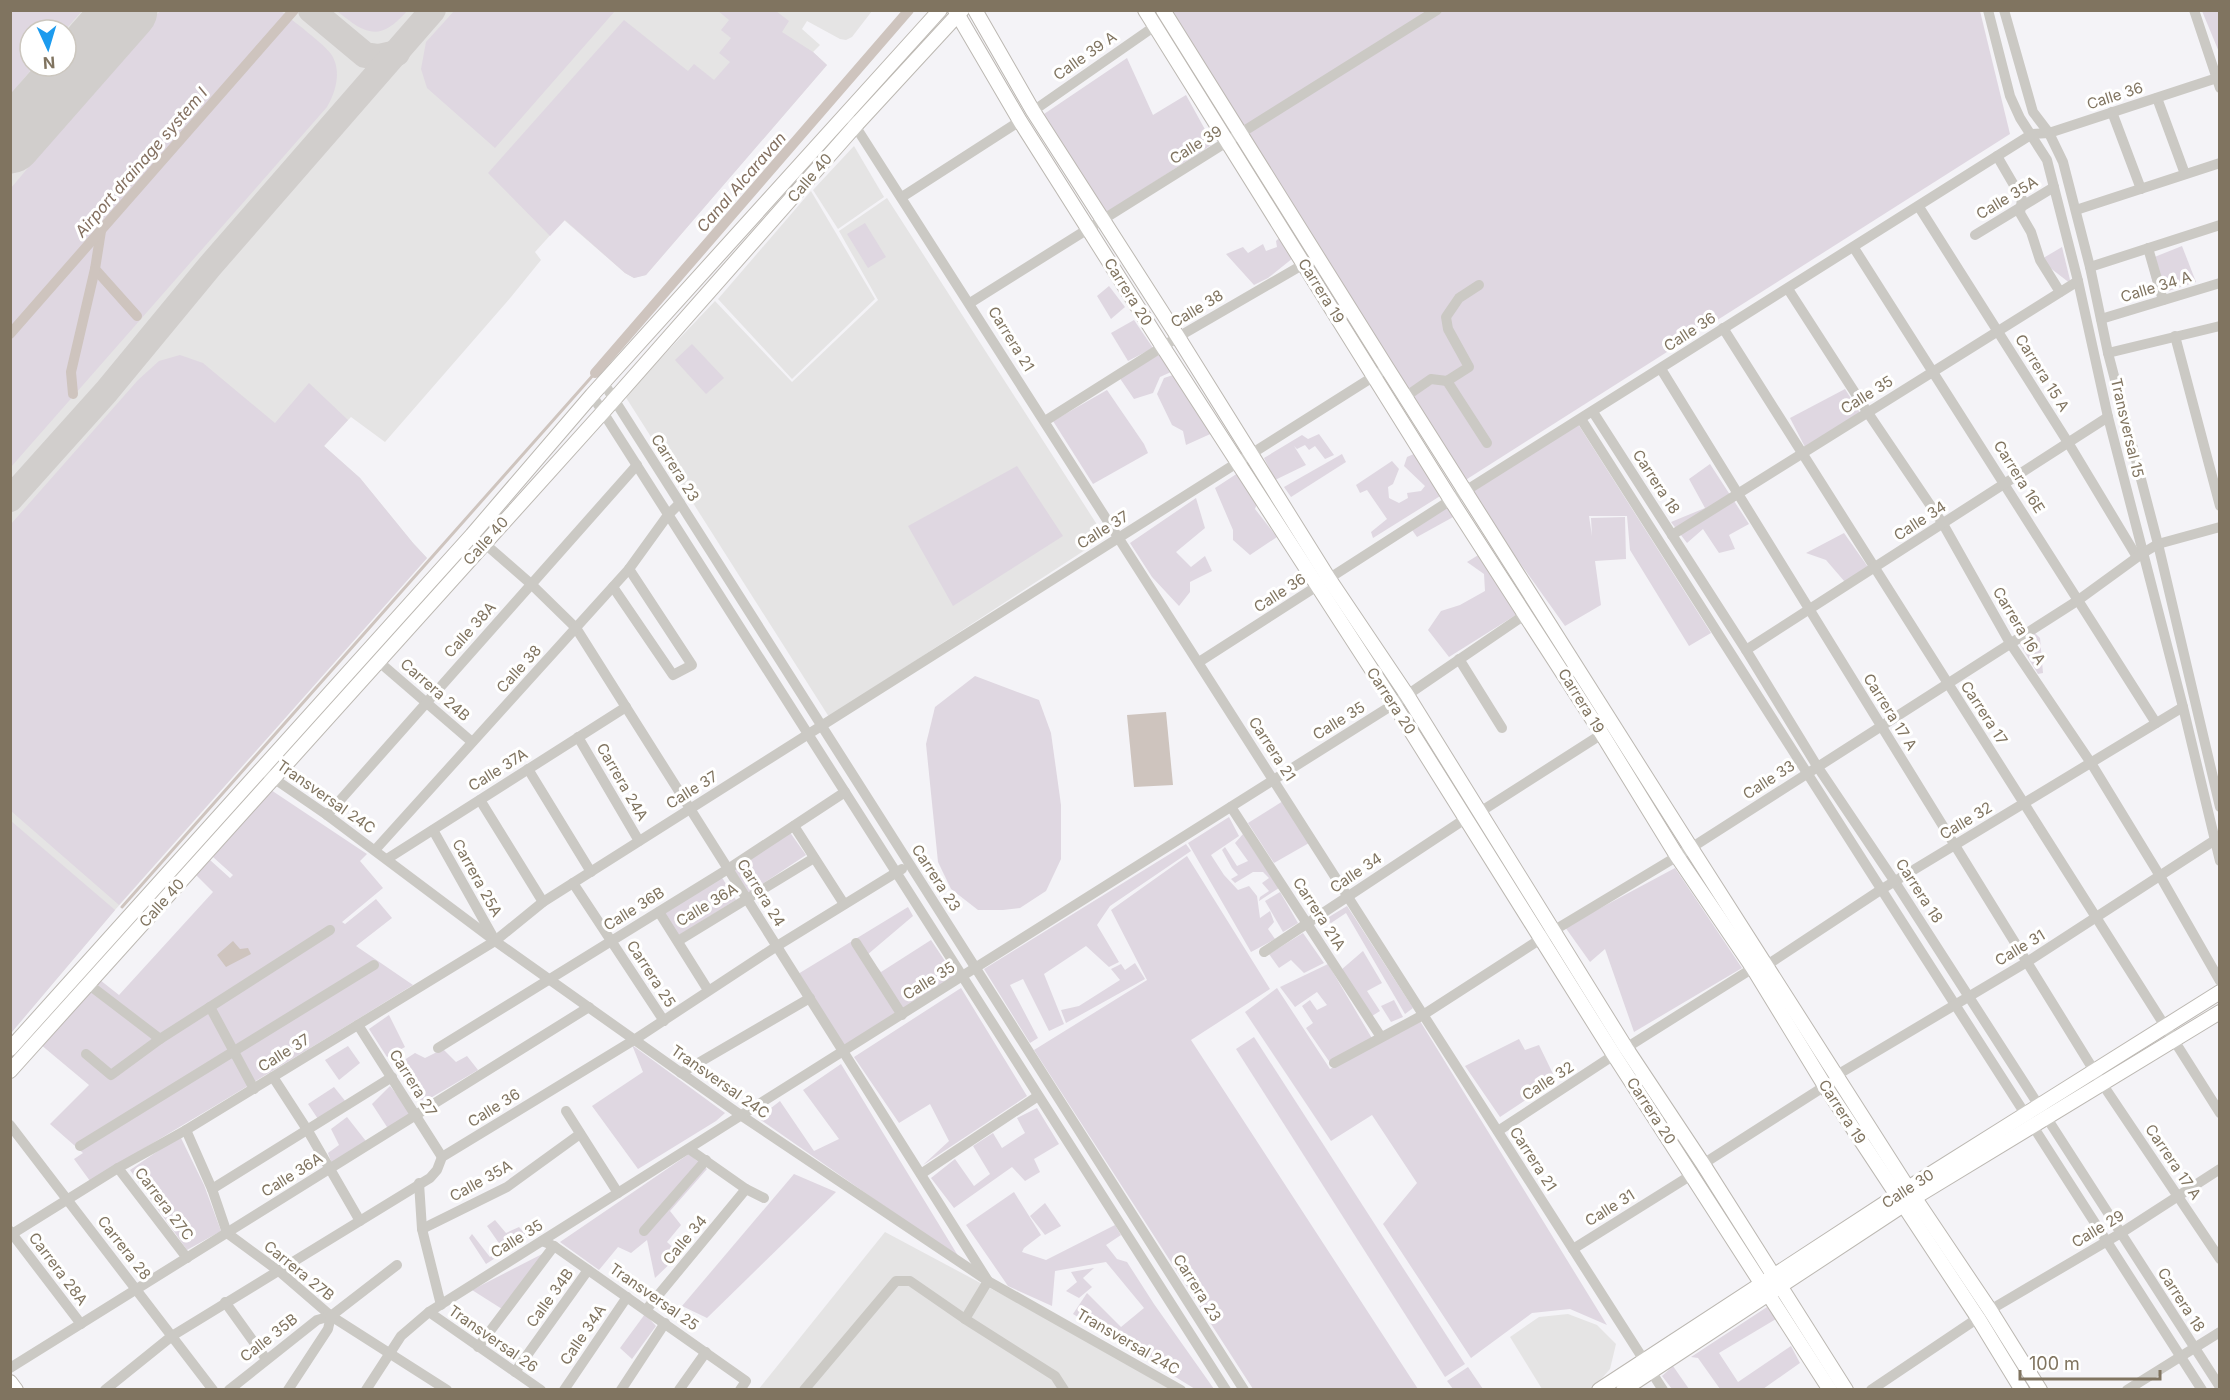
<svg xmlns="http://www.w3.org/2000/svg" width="2230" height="1400" font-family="Inter,sans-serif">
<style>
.built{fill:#e5e4e4;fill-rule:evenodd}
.green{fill:#dfd7e1}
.water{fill:#cec4be}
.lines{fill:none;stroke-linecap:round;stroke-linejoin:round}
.stream{stroke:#cec4be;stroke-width:3}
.canal{stroke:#cec4be;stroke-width:10}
.taxiway{stroke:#d1cecc;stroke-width:26}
.runway{stroke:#d1cecc;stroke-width:63}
.major-casing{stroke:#bcb8b2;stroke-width:16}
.minor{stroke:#cbc9c4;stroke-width:10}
.major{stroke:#fff;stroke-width:14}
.labels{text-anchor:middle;stroke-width:6;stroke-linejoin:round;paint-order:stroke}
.street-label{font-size:15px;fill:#807460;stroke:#fff}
.water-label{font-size:16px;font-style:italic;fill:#836f5f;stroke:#fff}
</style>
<rect width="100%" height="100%" fill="#f4f3f7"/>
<g class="built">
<path d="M11 11H872L852 37 846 40 840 39 807 21 802 29 820 45 813 52 827 65 646 275 634 278 625 273 564 220 535 252 541 260 511 297 385 442 351 417 324 446 360 478 413 543 427 558 115 910 11 1033ZM30 30H66V66H30Z"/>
<path d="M854 146 884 197 838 229 813 190Z"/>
<path d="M811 191 875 299 792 379 718 299Z"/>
<path d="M887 198 1105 537 829 717 625 396 715 301 792 382 878 300 839 231Z"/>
<path d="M885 1232 1179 1389 758 1390Z"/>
<path d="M1568 1314 1597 1325 1616 1344 1610 1369 1595 1386 1589 1389H1542L1510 1337 1539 1317Z"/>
</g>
<g class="green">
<path d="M11 10 82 11 65 30H30V66H34L11 94Z"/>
<path d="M1174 10 1980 11 2010 134 1464 481 1169 14Z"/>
<path d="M160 11H281C293 21 323 43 331 54 342 70 336 92 327 107L11 467V188Z"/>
<path d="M337 11H407C380 42 366 35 337 11Z"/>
<path d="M454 11V10L615 11 495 148 427 88 421 69 426 42Z"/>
<path d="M718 11H776L789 21 782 32 813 52 827 65 646 275 634 278 625 273 565 220 550 236 488 173 624 20 688 71 694 64 714 80 730 62 719 53 731 38 721 30 729 20Z"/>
<path d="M2202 11H2219V52Z"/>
<path d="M1127 58 1153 115 1186 95 1213 144 1106 213 1044 114Z"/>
<path d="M865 223 886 257 868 268 847 234Z"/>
<path d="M1281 236 1293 258 1268 278 1254 285 1226 254 1243 247 1248 253 1263 244 1266 251 1277 247 1276 241Z"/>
<path d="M2182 246 2196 282 2156 295 2147 260Z"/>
<path d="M2062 247 2071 284 2040 260Z"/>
<path d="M1109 286 1125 307 1111 319 1097 296Z"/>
<path d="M1134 320 1153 348 1128 361 1111 333Z"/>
<path d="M692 344 724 378 706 394 675 360Z"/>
<path d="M1162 353 1173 371 1160 377 1153 393 1134 399 1119 377Z"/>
<path d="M180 355 203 363 275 423 309 383 348 420 324 446 360 478 413 543 427 558 119 905 11 811V524L138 380 159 361Z"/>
<path d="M1176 374 1217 431 1186 445 1183 431 1172 425 1157 394 1164 378Z"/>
<path d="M1845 389 1862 416 1806 449 1790 418Z"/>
<path d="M1107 390 1144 444 1148 453 1093 484 1053 421Z"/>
<path d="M1578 424 1711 633 1689 646 1630 550 1627 516H1589L1592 536 1591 518 1625 517 1626 559 1595 561 1601 605 1565 626 1470 493Z"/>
<path d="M1319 434 1334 455 1325 459 1315 446 1309 450 1305 445 1297 449 1294 446 1306 465 1275 480 1264 458 1302 435 1308 439Z"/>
<path d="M1416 453 1445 493 1373 538 1371 532 1387 519 1367 490 1360 493 1356 485 1392 461 1399 469 1393 484 1388 487 1389 498 1399 503 1408 498 1407 493 1421 491 1425 486 1404 466 1407 457Z"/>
<path d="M1342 454 1346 462 1291 497 1284 487Z"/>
<path d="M1710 464 1749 524 1729 535 1735 549 1719 553 1703 529 1687 543 1671 522 1705 508 1689 479Z"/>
<path d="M1017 466 1063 536 953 606 908 526Z"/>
<path d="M1241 471 1259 497 1255 509 1277 537 1250 555 1233 540V530L1215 488Z"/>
<path d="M1196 498 1205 528 1176 552 1191 567 1205 556 1212 571 1190 582V592L1179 606 1152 577 1130 543Z"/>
<path d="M1449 505 1455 516 1417 537 1410 527Z"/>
<path d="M1844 533 1868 567 1845 582 1826 560 1806 553Z"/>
<path d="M1480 554 1519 613 1449 657 1428 630 1441 611 1460 605 1485 591 1484 574 1467 562Z"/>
<path d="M2032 630 2040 638 2043 673 2038 674 2018 641Z"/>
<path d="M975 676 1039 700 1051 733 1061 805V859L1046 891 1020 908 1003 910H978L951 889 938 862 926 744 935 707Z"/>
<path d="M271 790 367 854 360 861 383 888 342 922 345 924 376 899 392 918 356 946 413 985C305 1052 199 1115 90 1181L74 1159 83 1153 50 1124 89 1085 40 1044 100 980 119 995 213 892 196 875 210 860 230 878 233 875 213 857Z"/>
<path d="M1283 801 1309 843 1274 863 1248 823Z"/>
<path d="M1229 817 1239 836 1211 855 1224 875 1238 890 1249 886 1257 896 1260 918 1270 911 1274 922 1268 929 1275 939 1251 952 1188 843Z"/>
<path d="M11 821 115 910 11 1033Z"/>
<path d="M789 831 806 855 749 893 733 869Z"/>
<path d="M1243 834 1279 888 1259 901 1260 897 1269 891 1262 883 1269 878 1263 872H1253L1235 883 1231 879 1238 875 1232 868 1222 850 1225 847 1237 866 1248 861 1235 843Z"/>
<path d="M1186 844 1191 851 1110 906 1097 925 1119 962 1109 967 1086 946 1044 974 1064 1024 1049 1031 1023 979 1010 985 1038 1038 1030 1043 984 969Z"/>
<path d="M1187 856 1270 989 1191 1040 1418 1389H1253L1034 1050 1147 980 1111 910Z"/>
<path d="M1675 868 1742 968 1634 1032 1605 949 1590 962 1565 927Z"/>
<path d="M721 876 736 900 676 937 661 913Z"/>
<path d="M1280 892 1298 923 1283 932 1265 901Z"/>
<path d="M1347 906 1413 1008 1405 1014 1346 913 1331 923 1324 920Z"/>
<path d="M908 907 913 916 867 955 881 972 931 940 955 976 844 1046 798 974Z"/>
<path d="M1303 933 1324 963 1304 973 1291 960 1279 968 1269 954Z"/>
<path d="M1363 951 1382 983 1367 991 1380 1011 1372 1016 1341 970Z"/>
<path d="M1135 963 1145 979 1066 1023 1061 1010 1079 1006 1120 980 1111 969 1121 964 1125 970Z"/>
<path d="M1328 964 1373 1040 1331 1064 1306 1028 1313 1023 1302 1006 1310 1000 1317 1010 1327 1005 1317 992 1295 1007 1280 987Z"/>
<path d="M961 988 1027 1096 923 1165 949 1141 930 1104 899 1123 854 1057Z"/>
<path d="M1277 988 1330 1069 1420 1021 1607 1325 1570 1309 1532 1313 1471 1358 1383 1224 1417 1183 1372 1115 1331 1141 1245 1012Z"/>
<path d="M1394 1000 1403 1017 1391 1022 1381 1006Z"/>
<path d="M389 1015 405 1047 387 1057 369 1029Z"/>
<path d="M1254 1037 1465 1364 1445 1377 1236 1049Z"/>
<path d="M1519 1039 1525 1050 1539 1045 1556 1080 1500 1117 1465 1066Z"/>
<path d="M632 1045 725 1113 716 1121 638 1169 592 1106 643 1072Z"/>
<path d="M348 1046 360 1063 339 1080 325 1060Z"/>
<path d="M443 1049 456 1062 467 1056 478 1070 422 1103 395 1066 415 1053 425 1058Z"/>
<path d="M841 1064 960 1259 758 1118 780 1101 814 1151 839 1139 803 1090Z"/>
<path d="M390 1086 412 1114 389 1130 372 1104Z"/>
<path d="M334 1087 346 1102 320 1122 308 1104Z"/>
<path d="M1037 1108 1059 1144 1034 1159 1040 1172 1025 1181 1012 1167 954 1208 931 1178 955 1159 974 1186 990 1174 973 1146 993 1133 1002 1148 1025 1133 1017 1118Z"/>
<path d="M347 1117 369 1145 333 1167 328 1153 339 1145 331 1129Z"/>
<path d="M180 1136 204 1185 221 1231 187 1250 130 1170Z"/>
<path d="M689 1154 707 1169 670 1211 681 1225 667 1242 680 1254 655 1278 647 1240 631 1253 618 1247 599 1270 560 1242Z"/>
<path d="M794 1174 836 1192 707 1318 682 1306Z"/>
<path d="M1014 1192 1041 1235 1024 1248 1022 1252 1046 1260 1115 1225 1121 1235 1106 1245 1117 1259 1127 1262 1154 1304 1214 1389H1195L1073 1314 1087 1293 1121 1327 1144 1308 1106 1262 1055 1271 1052 1306 1008 1286 966 1225Z"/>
<path d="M1045 1203 1061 1226 1045 1235 1030 1216Z"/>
<path d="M495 1220 506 1233 519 1227 528 1237 486 1264 469 1238 472 1234 490 1257 503 1249 487 1226Z"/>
<path d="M548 1251 502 1309 472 1290Z"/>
<path d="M1094 1268 1083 1278 1092 1287 1079 1298 1066 1291 1077 1282 1071 1272Z"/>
<path d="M1767 1307 1776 1319 1719 1353 1738 1382 1791 1346 1800 1363 1763 1389H1720L1698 1358 1691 1357Z"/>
<path d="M645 1314 656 1326 632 1359 620 1348Z"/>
<path d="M1673 1366 1689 1389H1672L1662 1376Z"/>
<path d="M1468 1367 1483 1389H1453L1447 1381Z"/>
</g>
<g class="water">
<path d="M1166 712 1173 785 1134 787 1127 715Z"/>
<path d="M233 941 240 949 248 948 251 954 226 967 217 955Z"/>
</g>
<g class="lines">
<path class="stream" d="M122 907 595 373"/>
<g class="canal">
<path d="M101 231 95 269 137 316"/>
<path d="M10 334 294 10"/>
<path d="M595 373 909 10"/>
<path d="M73 394 71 372 95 269"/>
</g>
<g class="taxiway">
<path d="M311 10 365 55 379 57 397 53"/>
<path d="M10 499 106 392 210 266 433 10"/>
</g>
<path class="runway" d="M10 142 126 10"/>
<defs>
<g id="major">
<path d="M955 10 1020 121 1163 347 1394 704 1614 1055 1830 1390"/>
<path d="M975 10 1033 111 1178 337 1329 579 1407 695 1626 1048 1703 1164 1846 1390"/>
<path d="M1145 10 1451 500 1602 734 1677 856 1753 968 1825 1086 1978 1318 2022 1390"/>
<path d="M1163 10 1387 368 1691 848 1908 1188 1990 1310 2040 1390"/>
<path d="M10 1049 472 535 592 395 940 10"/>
<path d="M10 1071 603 412 856 125 962 10"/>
<path d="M10 1382 16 1390"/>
<path d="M1599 1390 1908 1188 2220 992"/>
<path d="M1623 1390 1914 1198 2220 1012"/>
</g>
</defs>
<use href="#major" class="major-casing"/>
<g class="minor">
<path d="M1988 10 2010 96 2020 118 2047 160 2078 281 2108 417 2183 707 2220 861"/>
<path d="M2004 10 2033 112 2049 133 2063 162 2090 267 2108 353 2158 544 2220 807"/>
<path d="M2194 10 2220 88"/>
<path d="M2157 98 2185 174"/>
<path d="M1033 111 1155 26"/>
<path d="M2112 112 2141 189"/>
<path d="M852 121 1663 1390"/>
<path d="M1997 156 2022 199 2020 213 2031 232 2040 260 2060 292"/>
<path d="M902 197 1020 121"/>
<path d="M1919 207 2069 444 2137 557"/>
<path d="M2076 210 2220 163"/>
<path d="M1975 235 2054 187"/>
<path d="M1854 248 2156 723"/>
<path d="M2148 248 2163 300"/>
<path d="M2090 267 2220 225"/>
<path d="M1788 289 1868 413 1943 524 2010 643 2091 763 2160 876 2220 981"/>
<path d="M970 303 1437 10"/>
<path d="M2101 319 2220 283"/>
<path d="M1723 328 2220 1113"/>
<path d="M2175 336 2220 506"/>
<path d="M2108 353 2220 326"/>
<path d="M1661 369 2101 1082 2220 1259"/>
<path d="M1447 381 1487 443"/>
<path d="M603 382 1244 1390"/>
<path d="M592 395 1226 1390"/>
<path d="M1405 397 1431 379 1447 381 1469 367 1448 329 1446 317 1459 298 1479 285"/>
<path d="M1593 412 1746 650 1817 766 1895 882 2220 1387"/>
<path d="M1581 419C1787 744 1995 1066 2202 1390"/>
<path d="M1045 421 1178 337 1304 264"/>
<path d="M1672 535 2078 281"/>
<path d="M484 543 531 584 576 628 988 1281 965 1319 1055 1376 1064 1390"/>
<path d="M613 587 673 675 692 665 629 569"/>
<path d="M1746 650 2108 417"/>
<path d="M1459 659 1502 728"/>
<path d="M378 661 472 742"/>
<path d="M1199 662 1451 500 2032 134 2049 133 2220 77"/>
<path d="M578 737 639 841"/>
<path d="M260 769 327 815 495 941 742 1116 988 1281 1181 1390"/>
<path d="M528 769 591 872"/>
<path d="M480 800 543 902"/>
<path d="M1231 807 1381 1037"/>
<path d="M1480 812 1602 734"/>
<path d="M327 815 637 465"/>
<path d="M794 826 844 904"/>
<path d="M433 830 492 935"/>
<path d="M375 850 629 569 668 515 680 503"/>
<path d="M387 859 626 707"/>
<path d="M573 883 664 1021"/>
<path d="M659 912 708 990"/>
<path d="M678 941 814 858"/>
<path d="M856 943 902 1015"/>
<path d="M1264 952 1465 819"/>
<path d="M1767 965 1882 889 2183 707"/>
<path d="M88 984 160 1039 210 1007 254 1089"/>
<path d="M210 1007 330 930"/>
<path d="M358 1025 442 1157"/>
<path d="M438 1048 728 869 845 792"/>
<path d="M1626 1048 1753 968"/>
<path d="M86 1054 111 1075 160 1039"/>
<path d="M1334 1063 1423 1015 1553 931 1691 848 2077 601 2143 553 2158 544 2220 527"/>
<path d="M681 1073 810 998"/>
<path d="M1837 1075 2027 962 2215 840"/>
<path d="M273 1077 308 1131 360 1221"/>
<path d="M566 1111 618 1193"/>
<path d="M10 1125 213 1390"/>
<path d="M186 1130 212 1189 227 1233 280 1272 331 1316 447 1390"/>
<path d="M1498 1131 1614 1055"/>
<path d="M80 1146 374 965"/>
<path d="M689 1149 746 1189 764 1198"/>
<path d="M1703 1164 1825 1086"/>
<path d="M118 1168 187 1258"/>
<path d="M921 1174 1038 1096"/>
<path d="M419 1183 422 1229 441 1305"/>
<path d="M212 1189 392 1077"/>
<path d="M422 1229 507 1187 580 1134"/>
<path d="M10 1231 81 1324"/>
<path d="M644 1231 706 1160"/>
<path d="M12 1234 118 1168 186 1130 495 941 543 902 1387 368"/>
<path d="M542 1241 554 1246 746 1381 740 1390"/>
<path d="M1573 1249 1693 1174"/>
<path d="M225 1302 266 1359"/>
<path d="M646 1310 746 1189"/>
<path d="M1990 1310 2121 1233 2220 1169"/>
<path d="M429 1312 541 1390"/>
<path d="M478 1347 554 1246"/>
<path d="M10 1368 589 1007"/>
<path d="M515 1372 588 1270"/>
<path d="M105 1390 172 1336 430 1178 437 1170 442 1157 634 1040 777 946 902 869"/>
<path d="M229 1390 317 1320 331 1316"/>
<path d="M288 1390 328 1329 331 1316 397 1265"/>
<path d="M366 1390 401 1336 429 1312 1394 704 1526 614"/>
<path d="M564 1390 627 1297"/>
<path d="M621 1390 665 1323"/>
<path d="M679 1390 706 1352"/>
<path d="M804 1390 896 1281H910L965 1319"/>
<path d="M1871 1390 1978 1318"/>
<path d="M2127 1390 2220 1332"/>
</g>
<use href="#major" class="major"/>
</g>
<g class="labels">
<g class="street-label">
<text transform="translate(1085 56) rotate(-35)" y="5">Calle 39 A</text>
<text transform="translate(2115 96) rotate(-18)" y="5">Calle 36</text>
<text transform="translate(1196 145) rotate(-32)" y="5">Calle 39</text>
<text transform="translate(810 178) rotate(-49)" y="5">Calle 40</text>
<text transform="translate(2007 198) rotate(-31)" y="5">Calle 35A</text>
<text transform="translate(2156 287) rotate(-17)" y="5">Calle 34 A</text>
<text transform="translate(1321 291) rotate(58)" y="5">Carrera 19</text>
<text transform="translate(1128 292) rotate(58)" y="5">Carrera 20</text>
<text transform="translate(1197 309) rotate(-31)" y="5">Calle 38</text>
<text transform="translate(1690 332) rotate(-33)" y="5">Calle 36</text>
<text transform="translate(1011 339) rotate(58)" y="5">Carrera 21</text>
<text transform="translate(2042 373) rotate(58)" y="5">Carrera 15 A</text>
<text transform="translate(1867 395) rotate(-32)" y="5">Calle 35</text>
<text transform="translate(2127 428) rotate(77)" y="5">Transversal 15</text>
<text transform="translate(675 468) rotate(58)" y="5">Carrera 23</text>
<text transform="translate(2019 477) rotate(58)" y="5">Carrera 16E</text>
<text transform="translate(1656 482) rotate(57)" y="5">Carrera 18</text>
<text transform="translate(1920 521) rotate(-33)" y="5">Calle 34</text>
<text transform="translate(1103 530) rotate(-32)" y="5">Calle 37</text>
<text transform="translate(486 541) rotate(-48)" y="5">Calle 40</text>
<text transform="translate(1280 593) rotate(-33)" y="5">Calle 36</text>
<text transform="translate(2019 626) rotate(59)" y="5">Carrera 16 A</text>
<text transform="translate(470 630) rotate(-48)" y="5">Calle 38A</text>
<text transform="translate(519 669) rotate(-48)" y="5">Calle 38</text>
<text transform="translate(435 690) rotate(41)" y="5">Carrera 24B</text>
<text transform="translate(1391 701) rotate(57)" y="5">Carrera 20</text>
<text transform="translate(1581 701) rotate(58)" y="5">Carrera 19</text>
<text transform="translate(1890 712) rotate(58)" y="5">Carrera 17 A</text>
<text transform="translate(1984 713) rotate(57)" y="5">Carrera 17</text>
<text transform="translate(1339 721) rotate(-32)" y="5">Calle 35</text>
<text transform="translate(1272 749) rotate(57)" y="5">Carrera 21</text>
<text transform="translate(498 770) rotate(-32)" y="5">Calle 37A</text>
<text transform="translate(1769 780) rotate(-33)" y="5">Calle 33</text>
<text transform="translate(622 782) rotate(60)" y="5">Carrera 24A</text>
<text transform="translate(692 790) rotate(-32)" y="5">Calle 37</text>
<text transform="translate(326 797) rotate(35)" y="5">Transversal 24C</text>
<text transform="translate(1966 821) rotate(-31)" y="5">Calle 32</text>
<text transform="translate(1356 873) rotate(-34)" y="5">Calle 34</text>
<text transform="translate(477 878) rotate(61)" y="5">Carrera 25A</text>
<text transform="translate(936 878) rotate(57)" y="5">Carrera 23</text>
<text transform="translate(1919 891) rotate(57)" y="5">Carrera 18</text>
<text transform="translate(761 893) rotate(58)" y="5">Carrera 24</text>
<text transform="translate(162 903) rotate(-48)" y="5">Calle 40</text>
<text transform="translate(707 905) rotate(-31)" y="5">Calle 36A</text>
<text transform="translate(634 909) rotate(-32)" y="5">Calle 36B</text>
<text transform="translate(1319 914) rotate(57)" y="5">Carrera 21A</text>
<text transform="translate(2020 948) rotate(-31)" y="5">Calle 31</text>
<text transform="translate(651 974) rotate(57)" y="5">Carrera 25</text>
<text transform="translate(929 981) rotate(-32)" y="5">Calle 35</text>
<text transform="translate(284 1053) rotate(-32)" y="5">Calle 37</text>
<text transform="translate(1548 1081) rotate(-33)" y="5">Calle 32</text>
<text transform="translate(720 1082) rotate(35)" y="5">Transversal 24C</text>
<text transform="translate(413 1083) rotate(58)" y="5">Carrera 27</text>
<text transform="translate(494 1108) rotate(-32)" y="5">Calle 36</text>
<text transform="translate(1651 1111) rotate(57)" y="5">Carrera 20</text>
<text transform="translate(1842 1112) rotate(57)" y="5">Carrera 19</text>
<text transform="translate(1533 1159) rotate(57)" y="5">Carrera 21</text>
<text transform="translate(2173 1162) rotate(56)" y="5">Carrera 17 A</text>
<text transform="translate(292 1175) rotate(-32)" y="5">Calle 36A</text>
<text transform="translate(481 1181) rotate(-29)" y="5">Calle 35A</text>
<text transform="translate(1908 1189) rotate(-33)" y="5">Calle 30</text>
<text transform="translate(164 1204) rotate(53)" y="5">Carrera 27C</text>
<text transform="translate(1610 1208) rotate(-32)" y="5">Calle 31</text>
<text transform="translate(2098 1229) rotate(-31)" y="5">Calle 29</text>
<text transform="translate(517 1239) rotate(-32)" y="5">Calle 35</text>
<text transform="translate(685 1240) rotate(-50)" y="5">Calle 34</text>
<text transform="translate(124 1248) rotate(52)" y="5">Carrera 28</text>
<text transform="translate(58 1269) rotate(53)" y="5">Carrera 28A</text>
<text transform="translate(299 1271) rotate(39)" y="5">Carrera 27B</text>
<text transform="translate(1197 1288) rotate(58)" y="5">Carrera 23</text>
<text transform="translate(654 1297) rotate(35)" y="5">Transversal 25</text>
<text transform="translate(550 1298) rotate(-54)" y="5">Calle 34B</text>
<text transform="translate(2181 1300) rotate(57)" y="5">Carrera 18</text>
<text transform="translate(583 1335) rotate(-56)" y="5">Calle 34A</text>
<text transform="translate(269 1338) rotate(-38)" y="5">Calle 35B</text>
<text transform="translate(493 1339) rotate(35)" y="5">Transversal 26</text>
<text transform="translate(1128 1342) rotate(30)" y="5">Transversal 24C</text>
</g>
<g class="water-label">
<text transform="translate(141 162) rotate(-49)" y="6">Airport drainage system I</text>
<text transform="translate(741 182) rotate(-49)" y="6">Canal Alcaravan</text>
</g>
</g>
<rect width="2230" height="1400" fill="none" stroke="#807460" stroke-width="24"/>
<g transform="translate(48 48) rotate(176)"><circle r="28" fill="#ffffff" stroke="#ccc7bf" stroke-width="1.5"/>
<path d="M0-4.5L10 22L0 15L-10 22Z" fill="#1c9bee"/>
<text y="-9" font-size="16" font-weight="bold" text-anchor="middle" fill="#807460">N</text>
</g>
<path d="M2020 1370v9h140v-9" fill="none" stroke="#807460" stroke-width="3"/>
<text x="2029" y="1370" font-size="18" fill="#807460" stroke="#ffffff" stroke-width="4.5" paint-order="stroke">100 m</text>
</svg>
